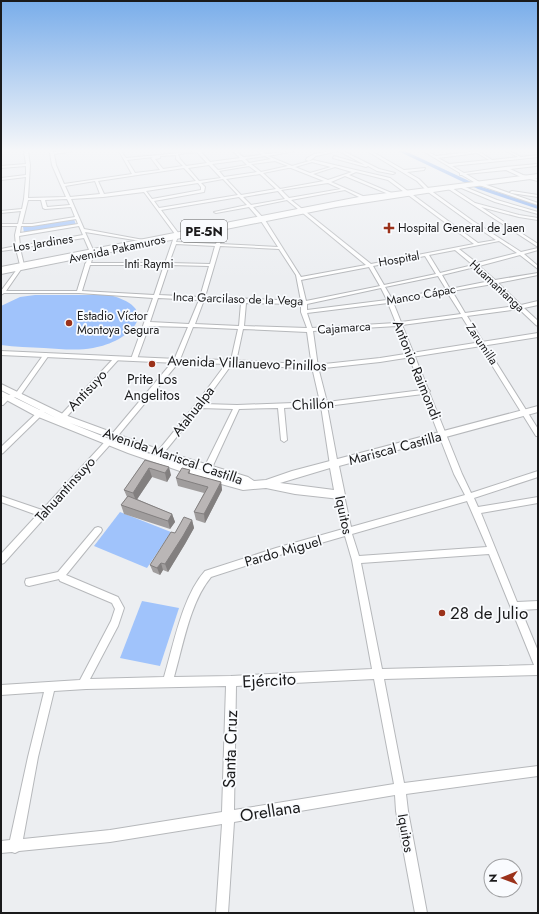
<svg xmlns="http://www.w3.org/2000/svg" width="539" height="914" font-family="Jost,sans-serif">
<style>
.green{fill:#a0c3fb}
.lines{fill:none;stroke-linecap:round;stroke-linejoin:round}
.river{fill:#73a2ed;fill-rule:evenodd}
.street-casing{stroke:#b6b8bb;stroke-width:2}
.secondary-casing{stroke:#b6b8bb;stroke-width:2}
.highway-casing{stroke:#b6b8bb;stroke-width:2}
.street{fill:#fff;fill-rule:evenodd}
.secondary{fill:#fff;fill-rule:evenodd}
.highway{fill:#fff;fill-rule:evenodd}
.wall{fill:#a09d9d}
.shaded-wall{fill:#827f7f}
.building{fill:#bab6b6;stroke:#827f7f}
.poi-dot{fill:#9b321b;stroke:#f9fbfe;stroke-width:1.5}
.labels{text-anchor:middle;stroke-width:3.5;stroke-linejoin:round;paint-order:stroke}
.far-poi-label{font-size:12px;fill:#1a1a1b;stroke:#f9fbfe;text-anchor:start}
.far-street-label{font-size:12px;fill:#1a1a1b;stroke:#f9fbfe}
.shield{fill:#f9fbfe;stroke:#5d5e5f;stroke-width:1}
.shield-label{font-size:13px;font-weight:bold;fill:#1a1a1b}
.street-label{font-size:14px;fill:#1a1a1b;stroke:#f9fbfe}
.poi-label{font-size:14px;fill:#1a1a1b;stroke:#f9fbfe}
.near-poi-label{font-size:17px;fill:#1a1a1b;stroke:#f9fbfe;text-anchor:start}
.near-street-label{font-size:17px;fill:#1a1a1b;stroke:#f9fbfe}
</style>
<rect width="100%" height="100%" fill="#eceef1"/>
<g class="green">
<path d="M74 219 76 225 24 233 23 227Z"/>
<path d="M35 295H109C165 309 129 342 93 348 77 351 60 349 44 348 30 347 15 347 1 345V306L20 297Z"/>
<path d="M120 512 171 532 147 568 94 546Z"/>
<path d="M142 601 179 608 160 666 120 658Z"/>
</g>
<g class="lines">
<path class="river" d="M398 151H405L482 187 538 205V209L478 189Z"/>
<defs>
<g id="street">
<path d="M24 151H28L30 165 28 198 66 197 52 165 50 153 49 151 53 152 73 151 54 154 56 165 64 184 132 174 119 151H121L126 158 202 151 201 152 210 162 240 158 233 151H236L243 157 262 155 258 151H261L266 154 295 151 268 156 292 166 313 160 390 178 478 243 496 240 471 223 428 192 417 181 367 151H371L404 170 425 168 424 170 407 172 419 179 430 190 473 221 521 252 538 248V250L524 254 538 266V269L520 255 479 266 495 280 538 273V275L498 283 521 305 538 301V305L524 308 538 321V326L536 325 519 309 467 316 538 429V436H536L462 317 402 325 428 389 430 391 429 392 462 474 471 493 538 471V477L474 498 478 507 538 497V503L481 513 517 602 538 601V609L521 610 538 651V675L384 679 404 783 538 766V776L406 794 408 811 427 913H415L396 811 395 795 234 822 228 913H216L222 824 110 842 19 851 15 853 12 852 1 853V841L10 840 28 757 44 692 1 695V685L80 680 111 621 115 609 112 603 60 581 59 579 29 586 26 585 25 582 26 579 58 572 95 528 98 527 101 528 102 530 101 532 66 575 118 597 124 608 118 626 90 679 164 677C174 644 182 597 205 571L276 548 343 529 336 495 337 493 340 492 343 493 344 495 351 527 465 495 454 474 423 394 327 406 338 465 337 467H331L330 465 321 406 284 408 287 440 284 442 281 440 278 408 239 409 210 472 209 474H203L202 472 233 409 200 408 158 460H154L152 458 154 456 196 404 228 361 231 360 238 329 193 327 179 362 116 438 4 563 1 564V554L37 515 1 502V496L42 510 112 434 174 360 188 327 149 326 137 359 134 361 131 359 153 298 79 293H4L1 295V291L20 265 16 249 1 251V249L16 246 15 235 17 226H1V224H18L21 211 1 213V211L22 209 24 199 26 177 1 180V178L26 175V166L1 168V166L26 164ZM197 152 207 163 186 166 180 159 178 154ZM176 155V159L183 166 163 169 155 159 160 158V156ZM265 156 271 159 249 163 245 159ZM153 157 151 158 160 170 135 173 127 160ZM242 160 247 165 218 170 212 164ZM275 161 288 166 261 172 251 164ZM312 162 331 167 310 173 295 167ZM209 165 221 178 199 181 188 168ZM249 166 257 172 224 177 219 171ZM335 167 352 172 328 180 313 174ZM184 168 196 181 104 194 98 181ZM288 168H291L324 181 280 189 263 173ZM356 172 388 180 474 244 371 264 291 200 345 190 363 199H365V197L331 182 345 176 391 195 394 194 349 175ZM260 174 276 189 241 195 226 179ZM223 179 238 195 159 208 154 201 204 192 205 187 201 183ZM95 181 100 194 70 197 65 186ZM198 183 201 187V190L152 199 146 191ZM328 183 341 189 289 198 281 190ZM278 191 285 199 251 205 243 197ZM144 192 175 234 165 263H91L94 252 85 232 147 242 149 241 84 229 71 199 103 197ZM239 197 247 205 214 212 216 213 249 207 261 221 278 247 220 244 225 228 223 227 221 228 216 244 176 242 179 234 161 210ZM67 199 70 205 47 207 45 200ZM28 200H41L43 208 45 209 71 207 75 217 32 224H22ZM287 200 366 265 301 277 265 220 253 207ZM76 219 78 224 20 233 21 226H32ZM79 226 83 235 20 246 19 236ZM84 238 90 252 86 263 85 264V265L77 291H6L24 265 20 248ZM499 241 517 253 477 263 459 249ZM176 244 215 246 210 264 169 263ZM220 246 279 249 296 275 301 301 205 297ZM455 250 473 265 440 273 429 255ZM425 256 436 274 384 285 373 266ZM90 265H164L154 295 82 291ZM169 265 209 266 200 297 159 295ZM369 267 380 286 306 301 301 280ZM475 267 490 281 450 289 442 275ZM438 276 446 289 392 299 385 287ZM493 284 516 306 465 313 452 291ZM381 288 387 300 307 310V304ZM447 292 461 314 401 322 393 302ZM158 298 199 300 189 324 150 322ZM204 300 241 303 239 326 195 324ZM246 303 301 304V312L307 328 244 326ZM388 303 396 323 312 328 307 313ZM397 326 422 390 327 402 318 367 313 331ZM243 329 307 332 312 367 320 402 237 405 203 404 232 364 235 363 236 362ZM467 501 487 547 359 556 352 534ZM345 536 352 560 372 669 231 676 174 677C183 646 190 602 211 577L276 556ZM489 554 534 665 382 669 361 563ZM374 679 394 784 234 810 236 686ZM226 686 222 812 110 830 23 839 38 757 54 691 86 689Z"/>
<path d="M332 151H338L316 156 309 161 306 160 307 158 314 154Z"/>
<path d="M339 151H343L379 169 395 173 393 174 377 171 368 166 366 167 333 158 334 156 365 165Z"/>
<path d="M423 151H427L436 156 478 151 492 160 518 157 506 151H509L521 157 538 155V157L452 166 464 173 505 167 537 164 536 166 510 169 523 175 538 179V181L521 177 506 170 466 174 481 183 538 203V205L479 185 462 175H460V173ZM477 153 489 160 449 164 438 158Z"/>
<path d="M535 151H538V152H536Z"/>
<path d="M460 185 497 200 538 212V214L495 202 459 187Z"/>
<path d="M447 186H449L475 203 519 215 538 218V220L519 217 481 207 538 244V247L447 188Z"/>
<path d="M512 191 538 195V197L511 193 510 192Z"/>
<path d="M46 353 49 355 20 396 9 399 3 405H1V399L5 396 16 393 44 354Z"/>
<path d="M116 357 118 358V360L61 423H57L56 421 57 419 114 358Z"/>
<path d="M42 408H46L47 410 3 453 1 454V447Z"/>
</g>
<g id="secondary">
<path d="M538 333V337L380 362 315 369 233 364 177 363 1 355V351L177 359 233 360 315 365 380 358Z"/>
<path d="M1 384 65 415 163 451 248 477 254 481 266 480 292 471 538 406V412L339 466 345 495 343 498 340 499 295 494 266 488 243 490 203 479 128 453 36 416 1 397V391L56 418 1 390ZM70 423 157 455 227 478 134 449ZM330 468 334 490 280 483Z"/>
</g>
<path id="highway" d="M538 174V178L446 190 336 207 1 274V267L364 196Z"/>
</defs>
<use href="#street" class="street-casing"/>
<use href="#secondary" class="secondary-casing"/>
<use href="#highway" class="highway-casing"/>
<use href="#street" class="street"/>
<use href="#secondary" class="secondary"/>
<use href="#highway" class="highway"/>
</g>
<g class="wall">
<path d="M145 460 171 475 167 482 152 477 137 499 172 514 175 522 170 529 124 514 121 505 127 497 124 490Z"/>
<path d="M190 470V474L221 482 222 490 205 523 196 520 194 512 204 493 178 486 176 478Z"/>
<path d="M192 520 194 528 185 544 168 572 163 570 160 575 153 572 150 565 175 533Z"/>
</g>
<g class="shaded-wall">
<path d="M169 467 171 475 167 482 165 473Z"/>
<path d="M149 468 152 477 136 501 133 493Z"/>
<path d="M221 482 222 490 205 523 204 514Z"/>
<path d="M172 514 175 522 170 529 168 521Z"/>
<path d="M192 520 194 528 185 544 168 572 165 564Z"/>
<path d="M161 563 163 570 160 575 157 568Z"/>
</g>
<g class="building">
<path d="M145 460 169 467 165 473 149 468 133 493 124 490Z"/>
<path d="M182 468 190 470 188 473 221 482 204 514 194 512 208 487 176 478Z"/>
<path d="M128 496 172 514 168 521 121 505Z"/>
<path d="M184 517 192 520 183 536 165 564 161 563 157 568 150 565 171 532 175 533Z"/>
</g>
<linearGradient id="sky" x2="0" y2="1"><stop stop-color="#79adea"/><stop offset="0.54" stop-color="#f6f7f9"/><stop offset="1" stop-color="#f6f7f9" stop-opacity="0"/></linearGradient>
<rect width="539" height="279" fill="url(#sky)"/>
<g class="poi-dot">
<path d="M387 222h4v4h4v4h-4v4h-4v-4h-4v-4h4z"/>
<circle cx="69" cy="323" r="4"/>
<circle cx="152" cy="364" r="4"/>
<circle cx="442" cy="613" r="4"/>
</g>
<g class="labels">
<g class="far-poi-label">
<text x="398" y="232">Hospital General de Jaen</text>
<text x="77" y="320">Estadio Víctor<tspan x="77" dy="14">Montoya Segura</tspan></text>
</g>
<g class="far-street-label">
<text transform="translate(43 243) rotate(-9)" y="4">Los Jardines</text>
<text transform="translate(117 249) rotate(-12)" y="4">Avenida Pakamuros</text>
<text transform="translate(399 259) rotate(-10)" y="4">Hospital</text>
<text x="149" y="268">Inti Raymi</text>
<text transform="translate(497 286) rotate(43)" y="4">Huamantanga</text>
<text transform="translate(421 295) rotate(-10)" y="4">Manco Cápac</text>
<text transform="translate(238 299) rotate(2)" y="4">Inca Garcilaso de la Vega</text>
<text transform="translate(344 328) rotate(-4)" y="4">Cajamarca</text>
<text transform="translate(482 344) rotate(56)" y="4">Zarumilla</text>
</g>
<rect class="shield" x="181" y="220" width="46" height="22" rx="3"/>
<g class="shield-label">
<text x="204" y="236">PE-5N</text>
</g>
<g class="street-label">
<text transform="translate(247 363) rotate(2)" y="5">Avenida Villanuevo Pinillos</text>
<text transform="translate(417 370) rotate(68)" y="5">Antonio Raimondi</text>
<text transform="translate(87 390) rotate(-47)" y="5">Antisuyo</text>
<text transform="translate(313 404) rotate(-3)" y="5">Chillón</text>
<text transform="translate(193 411) rotate(-52)" y="5">Atahualpa</text>
<text transform="translate(395 448) rotate(-15)" y="5">Mariscal Castilla</text>
<text transform="translate(173 456) rotate(19)" y="5">Avenida Mariscal Castilla</text>
<text transform="translate(65 489) rotate(-48)" y="5">Tahuantinsuyo</text>
<text transform="translate(344 515) rotate(78)" y="5">Iquitos</text>
<text transform="translate(283 551) rotate(-16)" y="5">Pardo Miguel</text>
<text transform="translate(406 833) rotate(80)" y="5">Iquitos</text>
</g>
<g class="poi-label">
<text x="152" y="384">Prite Los<tspan x="152" dy="16">Angelitos</tspan></text>
</g>
<g class="near-poi-label">
<text x="450" y="619">28 de Julio</text>
</g>
<g class="near-street-label">
<text transform="translate(269 680) rotate(-3)" y="6">Ejército</text>
<text transform="translate(230 749) rotate(-88)" y="6">Santa Cruz</text>
<text transform="translate(270 811) rotate(-9)" y="6">Orellana</text>
</g>
</g>
<rect width="539" height="914" fill="none" stroke="#1a1a1b" stroke-width="4"/>
<g transform="translate(503 878) rotate(269)"><circle r="19" fill="#f9fbfe" stroke="#a0a1a3"/>
<path d="M0-3L7 15L0 10L-7 15Z" fill="#9b321b"/>
<text y="-6" font-size="11" font-weight="bold" text-anchor="middle" fill="#1a1a1b">N</text>
</g>
</svg>
